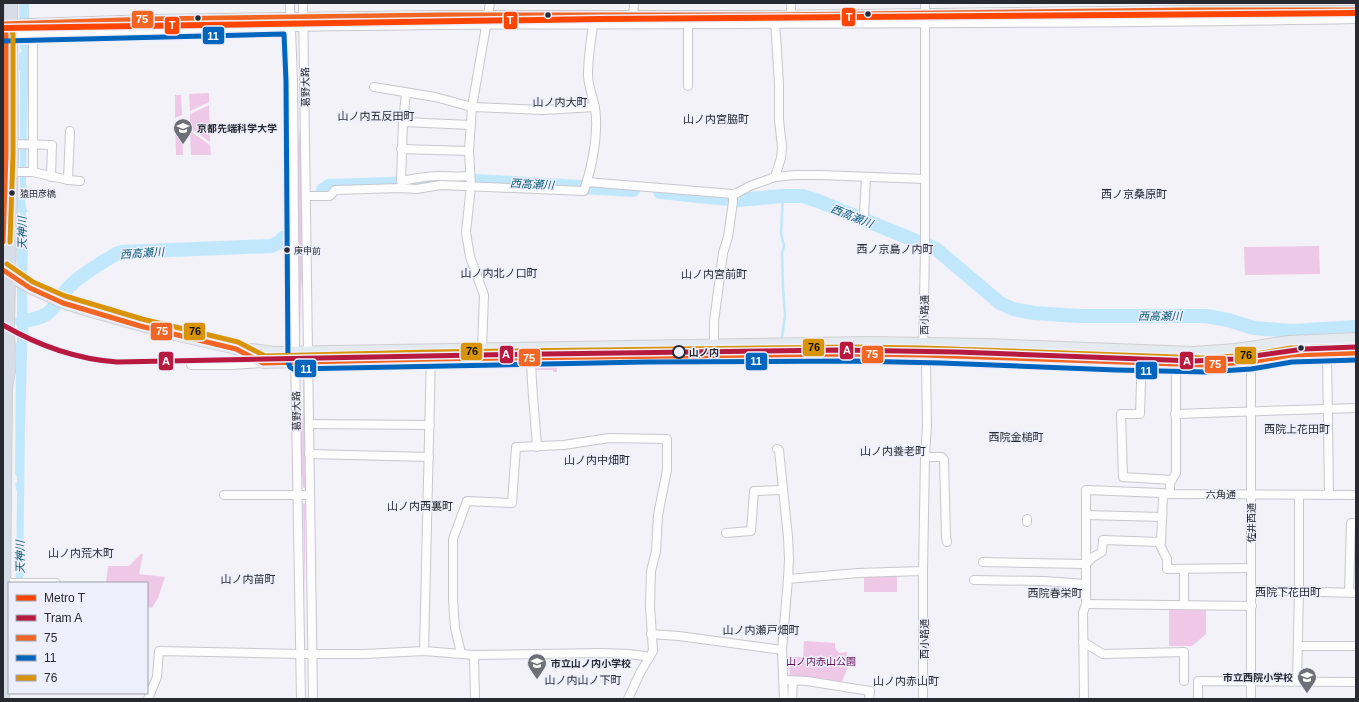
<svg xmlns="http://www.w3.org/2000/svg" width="1359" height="702" font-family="Helvetica,'Noto Sans JP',sans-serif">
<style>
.green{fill:#efc8e8}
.water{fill:#c1e7fc}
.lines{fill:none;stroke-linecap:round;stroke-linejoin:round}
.stream{stroke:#c1e7fc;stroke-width:2.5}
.river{stroke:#c1e7fc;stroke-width:14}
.minor-casing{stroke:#c7c7ce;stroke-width:10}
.major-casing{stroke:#cfcfd3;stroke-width:12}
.highway-casing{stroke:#cfcfd3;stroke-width:14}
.minor{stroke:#fdfdfe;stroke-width:8}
.major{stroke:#e5eaf0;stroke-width:10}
.highway{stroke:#d6dde7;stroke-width:12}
.bus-1-casing{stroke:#eeeffc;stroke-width:8}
.bus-2-casing{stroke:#eeeffc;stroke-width:8}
.bus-3-casing{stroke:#eeeffc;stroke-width:8}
.bus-1{stroke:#f26522;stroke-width:5}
.bus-2{stroke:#0065bd;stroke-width:5}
.bus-3{stroke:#d89307;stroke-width:5}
.tram-1-casing{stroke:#eeeffc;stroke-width:8}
.tram-1{stroke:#b8193f;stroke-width:5}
.metro-1-casing{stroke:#eeeffc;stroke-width:9}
.metro-1{stroke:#ff4500;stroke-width:6}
.bus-dot{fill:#292931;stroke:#eeeffc;stroke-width:1.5}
.stop-dot{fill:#eeeffc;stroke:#292931;stroke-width:2}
.labels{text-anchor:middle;stroke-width:3;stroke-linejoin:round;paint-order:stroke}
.bus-label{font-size:9px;fill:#292931;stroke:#eeeffc;text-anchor:start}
.street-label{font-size:10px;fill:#292931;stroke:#eeeffc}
.poi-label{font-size:10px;font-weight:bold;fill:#292931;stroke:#eeeffc;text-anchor:start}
.stop-label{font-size:10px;font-weight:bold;fill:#292931;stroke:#eeeffc;text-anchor:start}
.park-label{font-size:10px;fill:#640f57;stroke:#eeeffc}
.neighbourhood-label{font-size:11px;fill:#292931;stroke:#eeeffc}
.water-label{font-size:11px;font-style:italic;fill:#0a5b78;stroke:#eeeffc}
.line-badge{stroke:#eeeffc;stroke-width:1.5}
.badge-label{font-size:11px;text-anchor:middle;font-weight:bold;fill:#fff}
.pale-badge-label{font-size:11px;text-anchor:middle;font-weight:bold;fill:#111}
</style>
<rect width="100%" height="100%" fill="#f2f2f8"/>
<g class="green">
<path d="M299 44 304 256 301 289 300 337 299 336 298 147 301 116Z"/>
<path d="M209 93V102L190 111 189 94Z"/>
<path d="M175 95H181L182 115 175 118Z"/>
<path d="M209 105 210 142 190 128V114Z"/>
<path d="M175 121 182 125 183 155H176Z"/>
<path d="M190 131 210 145 211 155H191Z"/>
<path d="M1319 246 1320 274 1245 275 1244 247Z"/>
<path d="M535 363H554V365L557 366V372H553V370H535Z"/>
<path d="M304 380 305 488H304L303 487 300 444 303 414V381Z"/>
<path d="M304 503 305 504V605L303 504Z"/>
<path d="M141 554H143L139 574 165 577 158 598 152 608 147 607V583H106L108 566H129Z"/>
<path d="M872 575H897V592H864V577H872Z"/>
<path d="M1169 610H1206V634L1192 646H1169Z"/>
<path d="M804 641 835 643V648L839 653 847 652 848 667 841 684 790 677 788 657H803Z"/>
</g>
<path class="water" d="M19 3H29C30 64 26 125 26 186L28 189C27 194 24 200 26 206 26 208 27 210 28 212H26V234L28 240 27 295 28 321 25 423 23 583H16L17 492 15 483H17V477L15 474 16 353 15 351V344L17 342V249L19 246 20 213 18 212V199L20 196V71L19 70V53L22 51 20 48Z"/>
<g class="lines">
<path class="stream" d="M782 337 785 316 783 287 782 253 784 246 781 233 783 196"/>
<g class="river">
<path d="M323 190 329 186 475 181 633 190"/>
<path d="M660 192 738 200 783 196H803L818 201 936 249 1000 303 1013 309 1034 313 1080 316H1206L1228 320 1254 328 1292 331 1356 327"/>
<path d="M22 321C58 317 51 304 72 284 85 272 101 263 116 254L122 252 271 246 280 242 283 238"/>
</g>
<defs>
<g id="minor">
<path d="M290 3 293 81 295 352 301 699"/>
<path d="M303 3 313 699"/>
<path d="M791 18V3"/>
<path d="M633 19 634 3"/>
<path d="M775 20 779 84V120L782 147 781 158 775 177"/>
<path d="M3 24 152 19 443 15H774L1190 10H1356"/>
<path d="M3 34C148 30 293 26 438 25 744 23 1050 25 1356 19"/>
<path d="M688 86V18"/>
<path d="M374 87 435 97 472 107 543 110 595 107"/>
<path d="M406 93 403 122 401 181C413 179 426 176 438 176 449 176 459 177 470 176"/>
<path d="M403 122 471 125"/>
<path d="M12 144 52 145 51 177"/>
<path d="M401 149 469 151"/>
<path d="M11 172H33L68 180 80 181"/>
<path d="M33 172V33"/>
<path d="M68 180 70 131"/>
<path d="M587 182 733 194 737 193 750 186 775 177 795 175H820L925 179"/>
<path d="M306 196H330L335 190 401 188 416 189 441 185 584 191C592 167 599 133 595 108 593 97 588 86 588 75 588 56 591 38 594 20"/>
<path d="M864 215 866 177"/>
<path d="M1328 339 1327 354 1329 495"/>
<path d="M714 345V322L723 253 728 237 733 202V194"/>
<path d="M1251 347V699"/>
<path d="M482 349 484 295 470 257 466 232 471 186 469 151 472 107 490 3"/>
<path d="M1142 350 1140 414H1121L1123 477 1172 480"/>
<path d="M1174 351 1176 365V473L1170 483V491L1163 497 1161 542 1160 545 1167 559V569L1251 568"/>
<path d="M531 353C531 385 535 416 537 447"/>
<path d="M191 365H231L263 363"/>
<path d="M1175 414 1356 408"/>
<path d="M309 424 430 425"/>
<path d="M777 449 779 450 788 537 789 559 788 579 782 650 784 699"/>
<path d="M309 454 429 457"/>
<path d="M925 457H942L944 460 946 537 947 542"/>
<path d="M224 495H310"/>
<path d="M1086 515 1162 517"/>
<path d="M1027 519V522"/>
<path d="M726 533 751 531 754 491 782 490"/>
<path d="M983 562 1086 564 1093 557 1102 552 1103 540 1161 542"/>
<path d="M1184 569V605"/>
<path d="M788 579 858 573 923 571"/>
<path d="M974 580 1044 581 1086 584"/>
<path d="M5 583H56"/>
<path d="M1252 590 1356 593"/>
<path d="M1349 592 1351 523H1356"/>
<path d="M1086 604 1252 606"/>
<path d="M651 634 679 636 782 650"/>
<path d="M1083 642 1103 654 1184 652V681"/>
<path d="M1298 646H1356"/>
<path d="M424 651 431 354"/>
<path d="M461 653 455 628 453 599V539L467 501 512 503 516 447 564 445 609 438 667 439V470L658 515 656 551 651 571 650 606 653 651 640 673 628 699"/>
<path d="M474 655 475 699"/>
<path d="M784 680 807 681 870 691 869 699"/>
<path d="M1297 681 1299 591V495"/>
<path d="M148 699 157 677 159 651 300 654H364L424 651 474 655 601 653 629 654 645 656 649 658"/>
<path d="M792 699 793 681"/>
<path d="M923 699V571L925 457 927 426 926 365 923 355 925 248V3"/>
<path d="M1084 699 1083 613 1086 604V490L1161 493 1166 494 1356 495"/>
<path d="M1198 699V681L1356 682"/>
</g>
<g id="major">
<path d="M3 270 15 279 30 288 63 303 88 311 170 334 236 349H251L274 352 869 342 986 344 1193 352 1236 349 1289 341 1356 338"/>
<path d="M238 350 263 363 431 359 851 354 923 355 1205 365 1251 362 1291 355 1356 353"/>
</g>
<g id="highway">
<path d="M6 387 9 371 8 323 12 155 11 3"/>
<path d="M3 699 6 387 5 380"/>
</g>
</defs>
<use href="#minor" class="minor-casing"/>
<use href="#major" class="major-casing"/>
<use href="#highway" class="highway-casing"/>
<use href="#minor" class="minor"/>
<use href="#major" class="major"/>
<use href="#highway" class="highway"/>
<defs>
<g id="bus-1">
<path d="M3 24 152 19 443 15H774L1190 10H1356"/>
<path d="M3 242 6 155V34"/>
<path d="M3 270 30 288 63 303 140 326 236 349 263 363 431 359 851 354 923 355 1205 365 1251 362 1291 355 1356 353"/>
</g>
<path id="bus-2" d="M3 41 284 34 286 81 288 362 290 367 293 369 644 362 853 361 941 363 1116 370 1205 372 1251 369 1292 362 1356 360"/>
<g id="bus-3">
<path d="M3 27 10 28 13 34V155L10 242"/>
<path d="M7 264 33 282 65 296 142 319 238 342 265 356 431 352 851 347 923 348 1205 358 1250 355 1291 348 1356 346"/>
</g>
</defs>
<use href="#bus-1" class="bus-1-casing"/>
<use href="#bus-2" class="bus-2-casing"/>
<use href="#bus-3" class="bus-3-casing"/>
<use href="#bus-1" class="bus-1"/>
<use href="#bus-2" class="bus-2"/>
<use href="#bus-3" class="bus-3"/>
<defs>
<path id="tram-1" d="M3 325C39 346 75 359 117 362L477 355 839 350 957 352 1194 361 1233 359 1304 349 1356 347"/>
</defs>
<use href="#tram-1" class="tram-1-casing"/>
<use href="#tram-1" class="tram-1"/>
<defs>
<path id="metro-1" d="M3 28 600 19 1356 13"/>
</defs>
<use href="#metro-1" class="metro-1-casing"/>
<use href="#metro-1" class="metro-1"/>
</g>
<defs>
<symbol id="university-pin" viewBox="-11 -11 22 30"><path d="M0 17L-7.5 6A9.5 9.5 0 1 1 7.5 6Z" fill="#6f6f77" stroke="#eeeffc"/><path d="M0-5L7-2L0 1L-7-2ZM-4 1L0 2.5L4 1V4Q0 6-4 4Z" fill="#fff"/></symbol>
<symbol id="school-pin" viewBox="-11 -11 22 30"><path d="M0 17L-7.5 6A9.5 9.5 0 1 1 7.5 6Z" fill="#6f6f77" stroke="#eeeffc"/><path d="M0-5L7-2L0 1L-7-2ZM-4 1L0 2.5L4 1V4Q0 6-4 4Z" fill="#fff"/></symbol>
</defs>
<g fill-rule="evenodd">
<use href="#university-pin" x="172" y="117" width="22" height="30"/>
<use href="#school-pin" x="526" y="652" width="22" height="30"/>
<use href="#school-pin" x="1296" y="666" width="22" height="30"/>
</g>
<g class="bus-dot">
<circle cx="868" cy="14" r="3.5"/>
<circle cx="548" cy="15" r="3.5"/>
<circle cx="198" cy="18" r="3.5"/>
<circle cx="12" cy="193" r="3.5"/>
<circle cx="287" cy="250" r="3.5"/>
<circle cx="1301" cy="348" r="3.5"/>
</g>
<circle class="stop-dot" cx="679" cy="352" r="6"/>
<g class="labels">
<g class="bus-label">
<text x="20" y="197">猿田彦橋</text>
<text x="294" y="254">庚申前</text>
</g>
<g class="street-label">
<text transform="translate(305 87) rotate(-91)" y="4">葛野大路</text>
<text transform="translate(924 315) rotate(-89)" y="4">西小路通</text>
<text transform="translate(296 411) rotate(-91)" y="4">葛野大路</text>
<text x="1221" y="498">六角通</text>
<text transform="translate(1251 523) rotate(-90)" y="4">佐井西通</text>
<text transform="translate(924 639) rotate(-90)" y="4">西小路通</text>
</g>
<g class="poi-label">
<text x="197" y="132">京都先端科学大学</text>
<text x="551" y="667">市立山ノ内小学校</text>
<text x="1293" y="681" text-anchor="end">市立西院小学校</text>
</g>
<g class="stop-label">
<text x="689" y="356">山ノ内</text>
</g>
<g class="park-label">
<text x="821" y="665">山ノ内赤山公園</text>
</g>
<g class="neighbourhood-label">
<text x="560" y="106">山ノ内大町</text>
<text x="376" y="120">山ノ内五反田町</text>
<text x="716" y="123">山ノ内宮脇町</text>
<text x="1134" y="198">西ノ京桑原町</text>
<text x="895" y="253">西ノ京島ノ内町</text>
<text x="499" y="277">山ノ内北ノ口町</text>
<text x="714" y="278">山ノ内宮前町</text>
<text x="1297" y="433">西院上花田町</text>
<text x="1016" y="441">西院金槌町</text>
<text x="893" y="455">山ノ内養老町</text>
<text x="597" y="464">山ノ内中畑町</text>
<text x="420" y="510">山ノ内西裏町</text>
<text x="81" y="557">山ノ内荒木町</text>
<text x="248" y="583">山ノ内苗町</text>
<text x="1288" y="596">西院下花田町</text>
<text x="1055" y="597">西院春栄町</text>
<text x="761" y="634">山ノ内瀬戸畑町</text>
<text x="583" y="684">山ノ内山ノ下町</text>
<text x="906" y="685">山ノ内赤山町</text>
</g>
<g class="water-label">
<text transform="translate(532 184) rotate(3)" y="4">西高瀬川</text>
<text transform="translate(852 216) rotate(22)" y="4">西高瀬川</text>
<text transform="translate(22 233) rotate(-90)" y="4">天神川</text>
<text transform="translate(142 253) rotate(-4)" y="4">西高瀬川</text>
<text x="1160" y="320">西高瀬川</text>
<text transform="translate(20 557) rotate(-90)" y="4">天神川</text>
</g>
</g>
<g class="line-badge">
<rect x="841" y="7" width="15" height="20" rx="4" fill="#ff4500"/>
<rect x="131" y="10" width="23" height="19" rx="4" fill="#f26522"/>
<rect x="503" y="11" width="15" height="19" rx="4" fill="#ff4500"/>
<rect x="164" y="16" width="16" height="19" rx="4" fill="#ff4500"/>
<rect x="202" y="26" width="23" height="19" rx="4" fill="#0065bd"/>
<rect x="150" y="322" width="23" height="19" rx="4" fill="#f26522"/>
<rect x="183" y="322" width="23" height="19" rx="4" fill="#d89307"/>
<rect x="802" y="338" width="23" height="19" rx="4" fill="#d89307"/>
<rect x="839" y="341" width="15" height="19" rx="4" fill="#b8193f"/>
<rect x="460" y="342" width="23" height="19" rx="4" fill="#d89307"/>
<rect x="861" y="345" width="23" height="19" rx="4" fill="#f26522"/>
<rect x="499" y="345" width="15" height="19" rx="4" fill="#b8193f"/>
<rect x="1234" y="346" width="23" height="19" rx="4" fill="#d89307"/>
<rect x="518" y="348" width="23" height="19" rx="4" fill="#f26522"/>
<rect x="1179" y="351" width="15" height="19" rx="4" fill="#b8193f"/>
<rect x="158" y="351" width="16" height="20" rx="4" fill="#b8193f"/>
<rect x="745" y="352" width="23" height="19" rx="4" fill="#0065bd"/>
<rect x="1204" y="355" width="23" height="19" rx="4" fill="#f26522"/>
<rect x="294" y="359" width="23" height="19" rx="4" fill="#0065bd"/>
<rect x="1135" y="361" width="23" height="19" rx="4" fill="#0065bd"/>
</g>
<g class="badge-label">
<text x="849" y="21">T</text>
<text x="142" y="23">75</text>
<text x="510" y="24">T</text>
<text x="172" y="29">T</text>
<text x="213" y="40">11</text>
<text x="162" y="335">75</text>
<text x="847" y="354">A</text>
<text x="872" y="358">75</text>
<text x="506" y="358">A</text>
<text x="529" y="362">75</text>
<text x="1187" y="365">A</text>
<text x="166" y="365">A</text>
<text x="756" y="365">11</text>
<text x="1215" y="368">75</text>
<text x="306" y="373">11</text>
<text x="1146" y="375">11</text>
</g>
<g class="pale-badge-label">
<text x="195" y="335">76</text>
<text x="814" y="351">76</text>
<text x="472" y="355">76</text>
<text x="1246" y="359">76</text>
</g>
<rect width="1359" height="702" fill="none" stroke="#292931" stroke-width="8"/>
<rect x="8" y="582" width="140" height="112" fill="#eeeffc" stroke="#9fa0ab"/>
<rect x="16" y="595" width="20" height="6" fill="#ff4500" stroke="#9fa0ab"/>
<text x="44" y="602" font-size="12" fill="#292931">Metro T</text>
<rect x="16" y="615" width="20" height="6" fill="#b8193f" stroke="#9fa0ab"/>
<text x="44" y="622" font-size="12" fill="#292931">Tram A</text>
<rect x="16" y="635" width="20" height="6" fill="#f26522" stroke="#9fa0ab"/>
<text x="44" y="642" font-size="12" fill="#292931">75</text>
<rect x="16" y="655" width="20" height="6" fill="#0065bd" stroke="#9fa0ab"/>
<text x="44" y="662" font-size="12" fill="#292931">11</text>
<rect x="16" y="675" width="20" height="6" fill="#d89307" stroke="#9fa0ab"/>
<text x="44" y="682" font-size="12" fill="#292931">76</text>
</svg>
